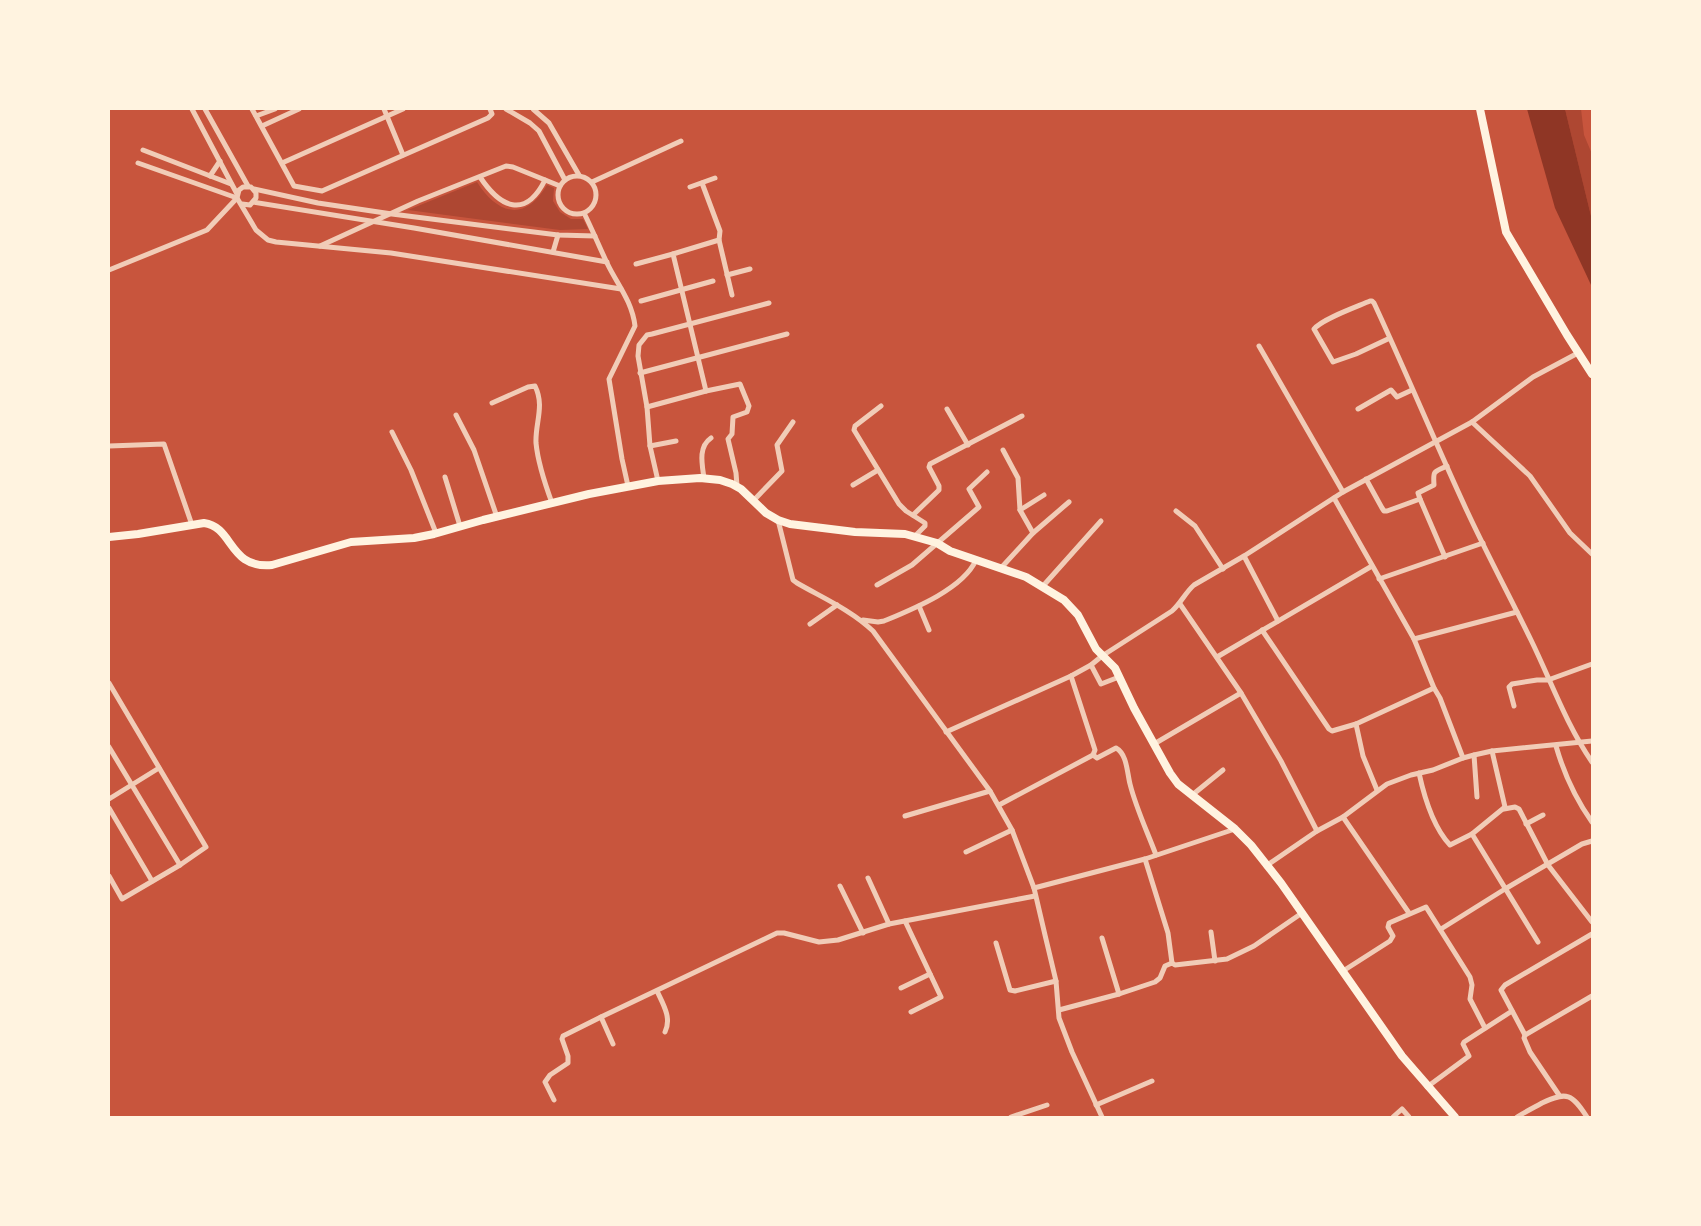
<svg xmlns="http://www.w3.org/2000/svg" width="1701" height="1226" font-family="Arial,sans-serif">
<style>
.green{fill:#ae4732}
.water{fill:#8f3625}
.lines{fill:none;stroke-linecap:round;stroke-linejoin:round}
.minor{stroke:#f1ccb7;stroke-width:5}
.primary{stroke:#fff3e0;stroke-width:8}
</style>
<rect width="100%" height="100%" fill="#c8553d"/>
<g class="green">
<path d="M1565 109H1581L1584 135 1592 154V220Z"/>
<path d="M477 182C498 215 525 222 547 185L554 188 553 201 560 212 571 219H583L588 229 560 230 408 210Z"/>
</g>
<path class="water" d="M1527 109H1565L1592 220V287L1555 208Z"/>
<g class="lines">
<g class="minor">
<path d="M192 109 237 194"/>
<path d="M205 109 248 186"/>
<path d="M252 109 294 186 322 191 488 118 492 114 490 109"/>
<path d="M384 109 403 155"/>
<path d="M506 109 530 123 539 131 565 180"/>
<path d="M533 109 549 123 579 175"/>
<path d="M256 116 275 109"/>
<path d="M262 126 299 109"/>
<path d="M143 150 231 184"/>
<path d="M282 163 403 109"/>
<circle cx="577" cy="195" r="19"/>
<path d="M210 176 220 161"/>
<path d="M480 177C500 207 525 220 545 180"/>
<path d="M592 182 681 141"/>
<path d="M702 183 720 231 719 240 673 254 706 391 740 384 749 406 747 412 733 417 732 434 728 439 736 473 737 486"/>
<path d="M690 187 715 178"/>
<path d="M254 189 318 203 392 214 558 235 595 236"/>
<path d="M253 202 414 228 607 262"/>
<path d="M242 204 250 205 256 198V193L251 187H243L239 190 237 198 256 230 268 240 276 242 391 253 621 289"/>
<path d="M584 213C592 229 599 246 607 263 617 284 632 301 635 326L609 379 622 459 628 486"/>
<path d="M719 240 732 295"/>
<path d="M320 246 418 201 506 166 513 167 560 186"/>
<path d="M553 252 558 235"/>
<path d="M636 264 673 254"/>
<path d="M109 270 207 230 237 198 138 163"/>
<path d="M727 275 750 269"/>
<path d="M641 301 713 281"/>
<path d="M1390 338 1356 354 1333 362 1314 329C1322 319 1356 307 1370 301H1372L1374 303C1406 372 1435 442 1467 511 1487 554 1510 597 1531 640 1551 681 1566 724 1592 762"/>
<path d="M1259 346 1343 492"/>
<path d="M640 373 787 334"/>
<path d="M492 403 528 387 535 386C545 406 535 423 536 443 538 464 545 484 552 503"/>
<path d="M881 406 855 426 854 430 899 504 906 511 925 523V526L914 537"/>
<path d="M647 407 706 391"/>
<path d="M947 409 968 445"/>
<path d="M1358 409 1391 390 1397 397 1412 390"/>
<path d="M456 415 474 450 497 517"/>
<path d="M1472 422 1530 476 1570 533 1592 554"/>
<path d="M392 432 411 470 436 533"/>
<path d="M109 446 164 444 192 525"/>
<path d="M650 446 676 441"/>
<path d="M1003 450 1018 478 1020 510 1033 533"/>
<path d="M445 477 460 526"/>
<path d="M704 478C702 464 698 447 711 438"/>
<path d="M1366 479 1382 508 1384 511H1387L1420 499 1418 493 1434 485C1433 471 1433 472 1447 466"/>
<path d="M658 481 650 446 647 407 638 356 639 345 647 335 652 334 769 303"/>
<path d="M853 485 878 470"/>
<path d="M1334 498 1414 639 1434 688 1440 698 1463 758"/>
<path d="M1420 499 1445 557"/>
<path d="M754 500 782 471 777 445 793 422"/>
<path d="M1020 510 1044 495"/>
<path d="M1176 511 1195 526 1223 569"/>
<path d="M913 515 939 490V486L929 467 930 464 1022 416"/>
<path d="M778 520 793 580 797 583C823 598 851 610 873 631L990 791 1012 830 1034 888 1045 935 1056 981 1059 1018 1072 1052 1102 1117"/>
<path d="M1244 556 1278 621"/>
<path d="M1001 568 1033 533 1069 502"/>
<path d="M1379 579 1483 543"/>
<path d="M877 585 912 565 979 507 969 489 987 472"/>
<path d="M1043 586 1101 521"/>
<path d="M1180 604 1241 693 1281 761 1317 831"/>
<path d="M919 606 929 630"/>
<path d="M863 620 878 622 884 621C913 609 963 589 976 560"/>
<path d="M810 624 837 605"/>
<path d="M1262 630 1329 729 1332 731 1356 724 1434 688"/>
<path d="M1414 639 1517 612"/>
<path d="M1217 657 1372 566"/>
<path d="M1091 665 1101 684 1119 677"/>
<path d="M109 683 206 847 180 865 122 899 109 876"/>
<path d="M1514 706 1509 687 1512 684 1537 680H1548L1592 664"/>
<path d="M1356 724 1363 756 1377 790"/>
<path d="M946 732 1071 676 1091 665 1102 656 1172 611C1181 603 1185 593 1194 585L1244 556 1343 492 1472 422 1533 377 1578 353"/>
<path d="M1154 744 1241 693"/>
<path d="M1556 746C1564 774 1575 798 1592 822"/>
<path d="M109 747 180 865"/>
<path d="M1093 755 1097 758 1116 748C1127 754 1127 772 1130 784 1136 808 1147 831 1156 855"/>
<path d="M1474 755 1477 797"/>
<path d="M1419 773C1424 796 1433 827 1450 845L1472 834 1505 807 1492 751"/>
<path d="M1191 796 1223 770"/>
<path d="M109 799 159 768"/>
<path d="M999 805 1093 755 1095 750 1071 676"/>
<path d="M109 808 152 881"/>
<path d="M1504 809 1515 807 1519 809 1548 865 1592 922"/>
<path d="M905 816 990 791"/>
<path d="M1343 817 1409 913"/>
<path d="M1526 824 1543 815"/>
<path d="M1472 834 1538 942"/>
<path d="M966 852 1012 830"/>
<path d="M1145 859 1168 933 1172 963"/>
<path d="M1266 866 1317 831 1343 817 1387 784 1411 775 1433 770 1463 758 1474 755 1492 751 1592 741"/>
<path d="M868 878 889 924"/>
<path d="M840 886 863 933"/>
<path d="M1034 888 1145 859 1235 829"/>
<path d="M905 921 941 997 911 1012"/>
<path d="M1441 929 1505 889 1582 844 1592 841"/>
<path d="M1211 932 1215 961"/>
<path d="M1592 934 1505 985 1501 990 1525 1035 1592 996"/>
<path d="M1102 938 1119 994"/>
<path d="M996 943 1010 990 1015 991 1056 981"/>
<path d="M1343 971 1390 941 1393 936 1388 927 1389 923 1426 907 1470 977 1472 985 1470 999 1485 1028"/>
<path d="M901 988 930 974"/>
<path d="M657 991C663 1004 672 1018 665 1032"/>
<path d="M1059 1010 1119 994 1155 982 1160 978 1165 966 1172 963 1175 965 1227 959 1254 946 1302 913"/>
<path d="M601 1017 613 1044"/>
<path d="M1525 1035 1524 1038 1530 1052 1559 1095"/>
<path d="M1427 1087 1469 1056 1463 1044 1464 1042 1512 1011"/>
<path d="M554 1100 545 1082 550 1075 568 1063V1056L562 1039 563 1036 601 1017 777 933H784L819 942 838 940 889 924 1035 896"/>
<path d="M1096 1105 1152 1081"/>
<path d="M1011 1117 1047 1105"/>
<path d="M1393 1117 1402 1109 1409 1117"/>
<path d="M1517 1117C1525 1112 1533 1108 1542 1103 1567 1091 1572 1094 1587 1117"/>
</g>
<g class="primary">
<path d="M1480 109 1506 232 1567 335 1592 374"/>
<path d="M109 537 138 534 204 523C234 527 228 569 272 565L351 542 414 538 434 534 483 520 589 494 658 481 700 478 720 480 732 484 741 489 766 513 778 520 790 524 855 532 905 534 937 543 950 551 1026 577 1064 600 1078 615 1096 649 1115 668 1134 708 1170 773 1178 784 1235 829 1251 845 1281 883 1402 1056 1455 1117"/>
</g>
</g>
<rect width="1701" height="1226" fill="none" stroke="#fff3e0" stroke-width="220"/>
</svg>
